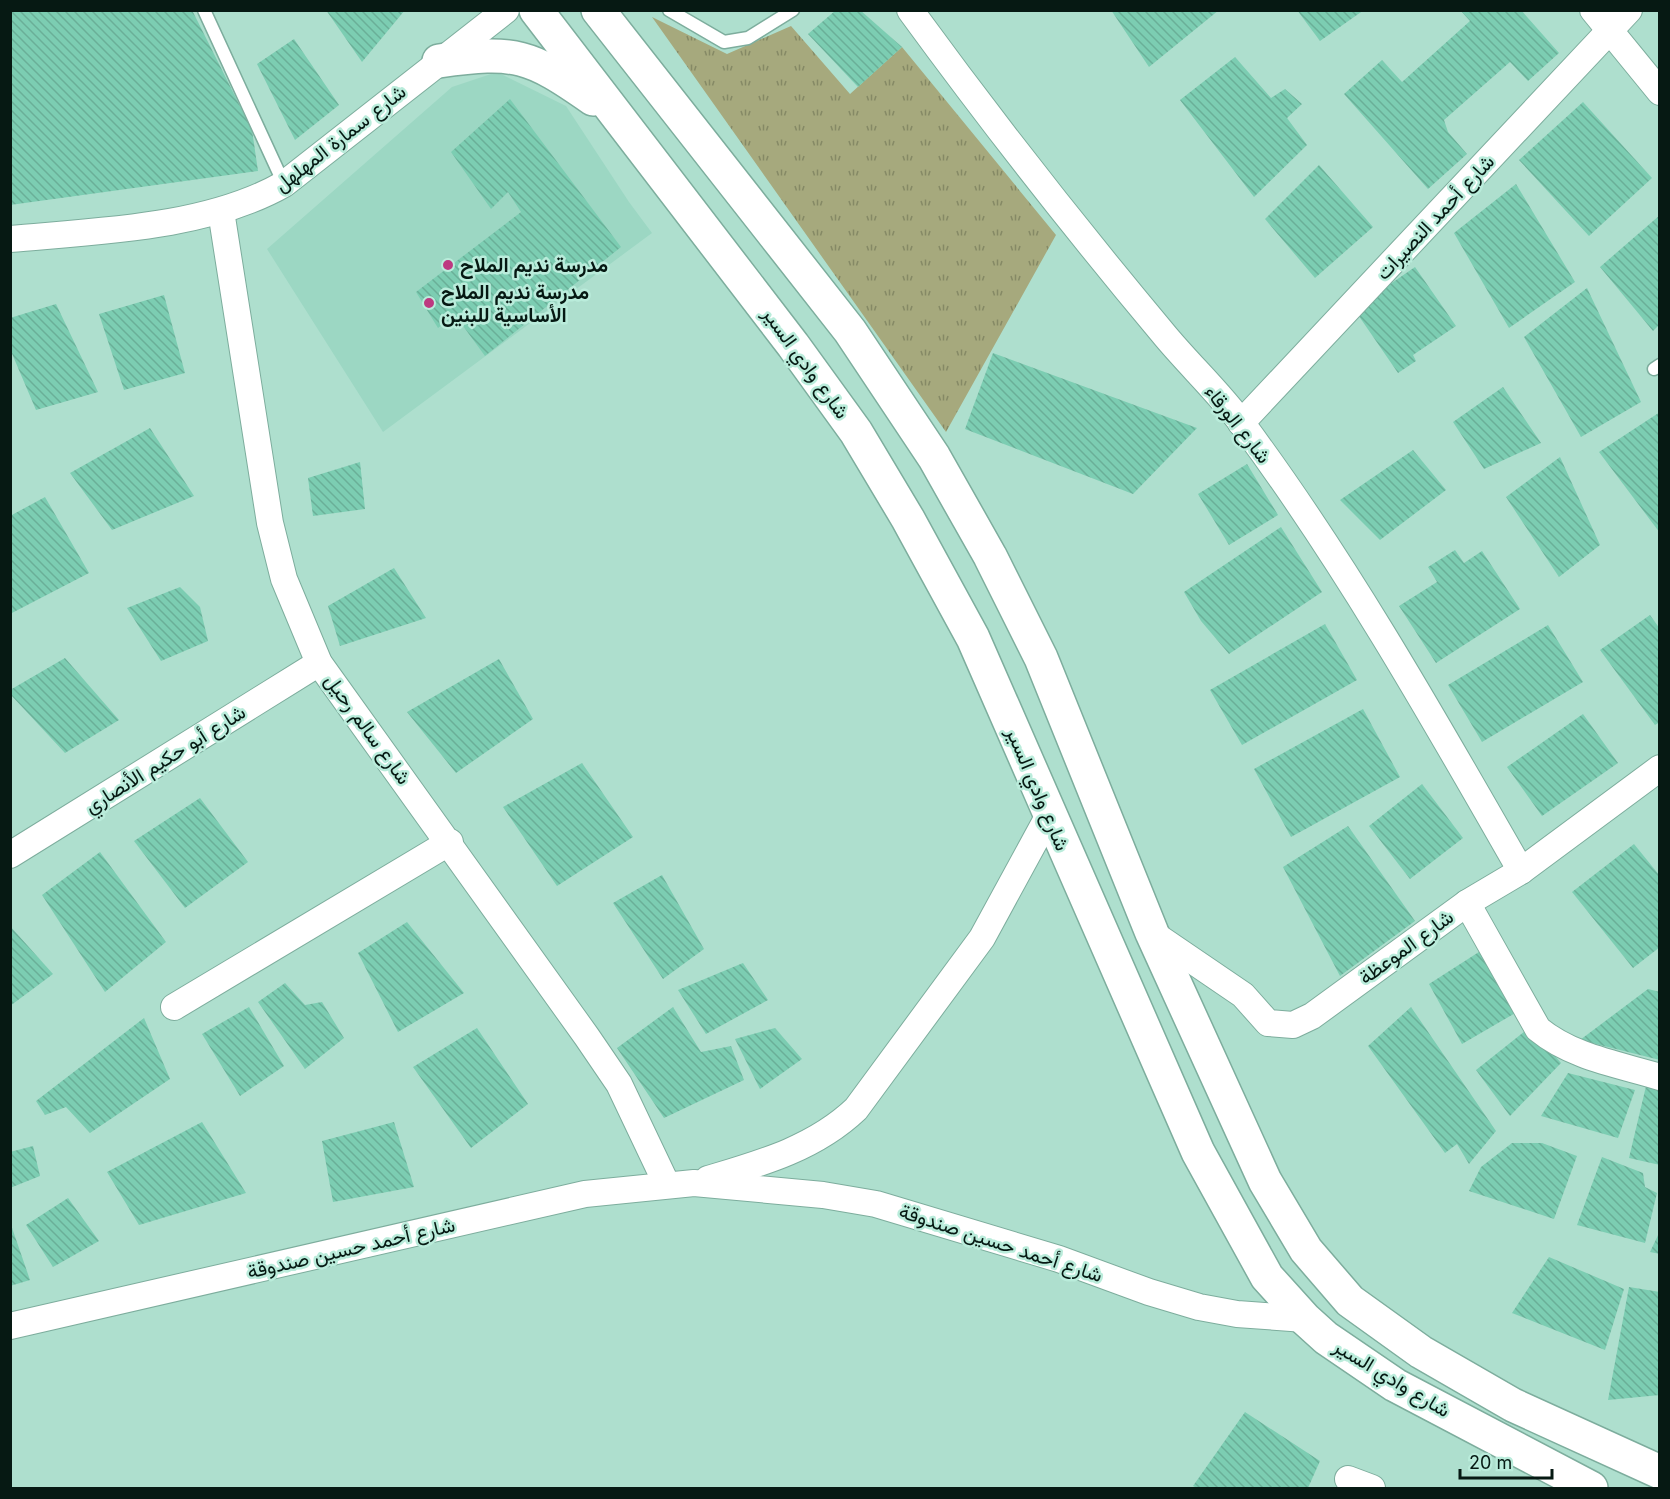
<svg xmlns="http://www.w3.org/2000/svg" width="1670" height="1499" font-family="Inter,Vazirmatn,sans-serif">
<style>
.built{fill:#9cd7c3}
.grass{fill:url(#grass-tufts)}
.building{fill:url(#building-back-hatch)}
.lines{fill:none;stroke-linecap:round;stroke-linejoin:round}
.service-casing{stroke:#7dad9d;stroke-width:15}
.minor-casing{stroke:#7dad9d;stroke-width:28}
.secondary-casing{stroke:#7dad9d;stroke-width:36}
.service{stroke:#fff;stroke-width:12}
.minor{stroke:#fff;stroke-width:26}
.secondary{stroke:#fff;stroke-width:33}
.poi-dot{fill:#bd3980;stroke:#baecdb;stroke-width:2}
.labels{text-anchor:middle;stroke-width:5;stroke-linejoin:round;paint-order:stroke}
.street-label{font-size:20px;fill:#061913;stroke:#baecdb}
.poi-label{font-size:20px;font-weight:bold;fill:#061913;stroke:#baecdb;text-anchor:start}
</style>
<defs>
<pattern id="grass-tufts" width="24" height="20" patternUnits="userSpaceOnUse" patternTransform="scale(1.5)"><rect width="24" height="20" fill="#a6a97d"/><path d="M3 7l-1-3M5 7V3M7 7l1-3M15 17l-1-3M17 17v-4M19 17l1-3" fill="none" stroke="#858965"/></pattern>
<pattern id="building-back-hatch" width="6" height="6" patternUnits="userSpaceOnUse" patternTransform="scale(1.5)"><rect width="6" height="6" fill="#7ccdb2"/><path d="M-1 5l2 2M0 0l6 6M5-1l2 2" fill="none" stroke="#6aaf98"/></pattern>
</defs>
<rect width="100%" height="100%" fill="#aedfce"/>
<path class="built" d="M497 72 566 106 629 202 652 233 383 432 267 249 452 87Z"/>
<path class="grass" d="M652 17 727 54 791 26 850 94 902 47 1056 235 946 432Z"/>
<g class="building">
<path d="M10 10H192L252 130 258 171 10 205Z"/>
<path d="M326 10H405L362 62Z"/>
<path d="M836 10H860L902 47 858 87 808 34Z"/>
<path d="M1111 10H1219L1149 67Z"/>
<path d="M1297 10H1364L1320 41Z"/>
<path d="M1460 10H1521L1559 53 1528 81 1510 62 1444 120 1448 132 1467 154 1428 189 1344 94 1382 60 1402 82 1470 21Z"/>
<path d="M294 39 339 105 295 140 257 64Z"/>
<path d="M1235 57 1271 98 1285 89 1302 104 1287 118 1307 145 1254 197 1180 100Z"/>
<path d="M510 99 621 247 485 356 455 315 438 328 416 292 521 212 508 192 491 209 451 152Z"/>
<path d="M1583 102 1652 178 1589 236 1519 160Z"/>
<path d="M1319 165 1373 227 1315 278 1265 219Z"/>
<path d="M1516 184 1575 282 1509 328 1454 233Z"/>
<path d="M1660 215V324L1653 331 1600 267Z"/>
<path d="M1415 267 1456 326 1413 355 1416 361 1398 373 1354 309Z"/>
<path d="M1587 288 1641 402 1581 437 1524 337Z"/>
<path d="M164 295 185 373 124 390 99 314Z"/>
<path d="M56 304 98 392 36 410 10 349V318Z"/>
<path d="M993 353 1197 428 1133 494 965 429Z"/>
<path d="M1503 387 1541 443 1484 469 1453 422Z"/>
<path d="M1660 412V533L1599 452Z"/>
<path d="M150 428 194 496 112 530 70 473Z"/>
<path d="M1413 450 1446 490 1380 540 1340 500Z"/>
<path d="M1560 457 1600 545 1559 577 1506 497Z"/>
<path d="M360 462 365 509 313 516 308 478Z"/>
<path d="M1247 464 1278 515 1229 545 1198 494Z"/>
<path d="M45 497 89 573 10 614V516Z"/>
<path d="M1281 527 1322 592 1229 654 1201 621 1184 592Z"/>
<path d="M1455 550 1464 563 1482 551 1520 609 1436 663 1399 606 1437 582 1428 567Z"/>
<path d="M394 568 426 618 340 646 328 606Z"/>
<path d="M180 587 200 607 208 641 161 661 127 608Z"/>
<path d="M1650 615 1660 629V722L1655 725 1600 650Z"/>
<path d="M1325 624 1357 680 1242 745 1210 690Z"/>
<path d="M1548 625 1583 682 1482 742 1448 685Z"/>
<path d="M65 658 119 720 65 753 10 694V690Z"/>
<path d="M499 659 533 719 456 773 407 712Z"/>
<path d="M1363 709 1400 777 1291 837 1254 769Z"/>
<path d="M1583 714 1618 763 1542 816 1507 767Z"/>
<path d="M582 763 633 837 557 886 503 807Z"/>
<path d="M1422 784 1463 838 1410 879 1369 826Z"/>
<path d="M200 798 248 862 185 908 134 841Z"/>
<path d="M1348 826 1415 921 1340 976 1283 867Z"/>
<path d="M1634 844 1660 876V947L1633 968 1572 892Z"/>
<path d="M100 852 166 942 105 992 42 895Z"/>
<path d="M662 875 704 949 663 979 613 903Z"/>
<path d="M407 922 464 993 398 1032 358 953Z"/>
<path d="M10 926 53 974 10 1006Z"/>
<path d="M1482 950 1517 1012 1462 1044 1429 984Z"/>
<path d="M743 963 768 1000 706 1034 678 990Z"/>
<path d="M285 983 305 1005 322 1002 344 1038 305 1069 258 1002Z"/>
<path d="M1648 989 1660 992V1060L1580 1040Z"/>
<path d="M249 1007 284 1066 240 1096 202 1034Z"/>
<path d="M673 1007 701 1052 731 1046 744 1080 664 1118 617 1048Z"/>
<path d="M1411 1007 1496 1131 1469 1164 1457 1144 1445 1153 1368 1046Z"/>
<path d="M144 1018 170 1079 90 1133 66 1107 45 1115 36 1101Z"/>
<path d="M1530 1027 1561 1063 1510 1116 1476 1070Z"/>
<path d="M477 1028 528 1104 471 1148 413 1067Z"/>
<path d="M775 1028 802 1059 760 1089 735 1039Z"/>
<path d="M1568 1073 1635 1090 1618 1138 1541 1116Z"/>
<path d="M1647 1082 1660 1086V1165L1629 1158Z"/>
<path d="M202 1122 246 1193 139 1225 107 1172Z"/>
<path d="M394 1122 414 1187 333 1202 322 1141Z"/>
<path d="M1512 1143H1542L1577 1156 1554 1219 1469 1191 1481 1167Z"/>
<path d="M33 1146 40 1176 10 1188V1152Z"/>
<path d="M1602 1157 1643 1173 1645 1187 1657 1193 1645 1243 1577 1225Z"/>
<path d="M68 1198 99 1241 53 1267 26 1225Z"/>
<path d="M10 1222 30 1280 10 1286Z"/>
<path d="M1660 1231V1254L1650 1252Z"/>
<path d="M1549 1257 1624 1289 1605 1350 1512 1313Z"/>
<path d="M1629 1287 1660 1292V1395L1608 1400Z"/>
<path d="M1245 1412 1320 1461 1308 1488H1197L1193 1486Z"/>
</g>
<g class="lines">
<defs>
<g id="service">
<path d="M204 10 284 184"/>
<path d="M669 10 724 42 748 38 793 10"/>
<path d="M1654 369 1660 365"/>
</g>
<g id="minor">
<path d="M910 10C991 121 1075 228 1162 332 1188 364 1219 392 1243 425 1347 565 1434 719 1521 871"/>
<path d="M1593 10 1660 92"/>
<path d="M221 211 270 523 284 579 319 663 587 1037 619 1084 667 1185"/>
<path d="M10 239C98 231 207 228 284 184L506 10"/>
<path d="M1241 423 1629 10"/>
<path d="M10 855 319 663"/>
<path d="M1467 903 1538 1029C1572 1057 1617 1064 1660 1077"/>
<path d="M1152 933 1243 995 1268 1023 1293 1025 1312 1016 1467 903 1521 871 1660 768"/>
<path d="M174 1007 450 842"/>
<path d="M708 1179C762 1163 815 1148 856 1109L982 938 1049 815"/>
<path d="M10 1326 585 1194 694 1183 823 1195 876 1204 1059 1259 1149 1292 1199 1307 1237 1314 1305 1319"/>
<path d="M1348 1479 1372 1488"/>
</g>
<g id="secondary">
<path d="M536 10 793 345 856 432 908 519 973 638 1198 1152 1267 1277 1305 1319 1326 1338 1395 1385 1591 1488"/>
<path d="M598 10 850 331 934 457 990 556 1041 658 1152 933 1265 1181 1306 1250 1350 1301 1421 1352 1513 1405 1660 1472"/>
<path d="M439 61C516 50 530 55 593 99"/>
</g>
</defs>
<use href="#service" class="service-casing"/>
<use href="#minor" class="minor-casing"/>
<use href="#secondary" class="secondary-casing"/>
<use href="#service" class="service"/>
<use href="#minor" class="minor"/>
<use href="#secondary" class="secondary"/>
</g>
<g class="poi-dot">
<circle cx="448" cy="265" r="6"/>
<circle cx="429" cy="303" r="6"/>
</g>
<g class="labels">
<g class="street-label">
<text transform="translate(340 138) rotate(-38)" y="7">شارع سمارة المهلهل</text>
<text transform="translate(1435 217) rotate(-47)" y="7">شارع أحمد النصيرات</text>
<text transform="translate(806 363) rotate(54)" y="7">شارع وادي السير</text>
<text transform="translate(1238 424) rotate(52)" y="7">شارع الورقاء</text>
<text transform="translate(368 729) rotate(54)" y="7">شارع سالم رحيل</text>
<text transform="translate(165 759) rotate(-32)" y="7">شارع أبو حكيم الأنصاري</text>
<text transform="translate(1038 789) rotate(67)" y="7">شارع وادي السير</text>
<text transform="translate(1406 947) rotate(-36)" y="7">شارع الموعظة</text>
<text transform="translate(1001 1243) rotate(18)" y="7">شارع أحمد حسين صندوقة</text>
<text transform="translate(351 1248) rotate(-13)" y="7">شارع أحمد حسين صندوقة</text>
<text transform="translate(1392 1378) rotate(31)" y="7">شارع وادي السير</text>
</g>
<g class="poi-label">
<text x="460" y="272">مدرسة نديم الملاح</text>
<text x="441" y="299">مدرسة نديم الملاح<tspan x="441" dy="23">الأساسية للبنين</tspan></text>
</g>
</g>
<rect width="1670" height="1499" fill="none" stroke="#061913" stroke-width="24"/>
<path d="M1460 1469v9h92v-9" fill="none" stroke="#061913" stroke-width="3"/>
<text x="1469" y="1469" font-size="18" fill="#061913" stroke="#baecdb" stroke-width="4.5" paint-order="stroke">20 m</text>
</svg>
